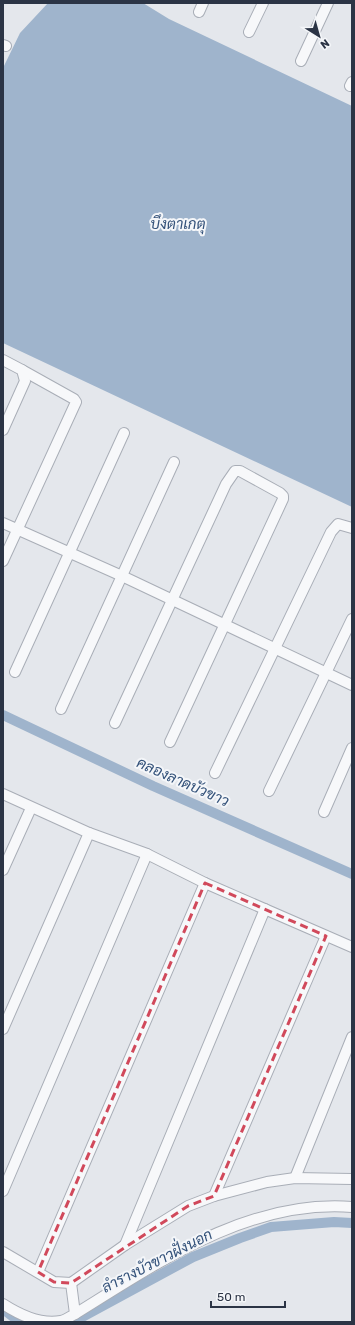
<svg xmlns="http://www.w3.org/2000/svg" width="355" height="1325" font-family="Rubik,Sarabun,sans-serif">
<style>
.water{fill:#9fb4cc}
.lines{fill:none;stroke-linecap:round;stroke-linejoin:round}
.canal{stroke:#9fb4cc;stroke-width:10}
.street-casing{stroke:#a9aeb7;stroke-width:12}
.street{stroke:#f7f8fa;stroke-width:10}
.marked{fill:none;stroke:#d1495b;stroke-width:3;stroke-dasharray:8 5;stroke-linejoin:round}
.labels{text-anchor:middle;stroke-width:4;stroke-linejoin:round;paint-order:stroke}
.water-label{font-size:15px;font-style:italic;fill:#34527a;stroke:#f4f6f9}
</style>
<rect width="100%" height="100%" fill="#e4e7ec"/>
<path class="water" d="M48 3H143L169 19 352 106V507L3 343V68L20 33Z"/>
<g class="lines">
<g class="canal">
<path d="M3 715 153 786 352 874"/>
<path d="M3 1309 16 1319 30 1322"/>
<path d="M73 1322 193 1257 240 1238 271 1227 334 1222 352 1223"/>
</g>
<defs>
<g id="street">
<path d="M199 12 203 3"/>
<path d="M249 32 263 3"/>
<path d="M3 45 6 46"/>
<path d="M301 61 328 3"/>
<path d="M350 86 352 82"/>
<path d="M3 360 22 370 25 381 3 430"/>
<path d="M3 523 122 576 352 685"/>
<path d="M3 561 76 402 74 399 22 370"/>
<path d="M15 672 124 433"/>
<path d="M61 709 174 462"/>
<path d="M115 723 226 484 235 471H240L280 493 283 496V499L170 742"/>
<path d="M215 773 331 532 338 524 352 528"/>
<path d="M269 791 352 619"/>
<path d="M3 794 89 833 147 854 205 883 352 947"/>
<path d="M324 812 352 748"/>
<path d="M3 870 31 808"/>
<path d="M3 1029 89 833"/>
<path d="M295 1178 352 1037"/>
<path d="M3 1191 147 854"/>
<path d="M214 1196 326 936"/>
<path d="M125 1245 265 909"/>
<path d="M3 1252 54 1282 71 1283 125 1245 188 1206 214 1196 267 1182 295 1178 352 1179"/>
<path d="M38 1272 205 883"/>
<path d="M3 1304C20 1315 40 1325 61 1321 66 1320 71 1316 75 1314L71 1283"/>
<path d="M75 1314C159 1262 249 1199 352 1207"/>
</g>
</defs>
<use href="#street" class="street-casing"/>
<use href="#street" class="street"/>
</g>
<path class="marked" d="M205 883 326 936 214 1196 188 1206 71 1283 54 1282 38 1272Z"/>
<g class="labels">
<g class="water-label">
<text x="178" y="229">บึงตาเกตุ</text>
<text transform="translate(183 782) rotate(24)" y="5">คลองลาดบัวขาว</text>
<text transform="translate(157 1261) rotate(-27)" y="5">ลำรางบัวขาวฝั่งนอก</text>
</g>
</g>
<rect width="355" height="1325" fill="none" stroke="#2b3445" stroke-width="8"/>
<g transform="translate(319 36) rotate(143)" stroke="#f4f6f9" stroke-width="3" paint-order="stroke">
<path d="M0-3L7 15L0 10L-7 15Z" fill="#2b3445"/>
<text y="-6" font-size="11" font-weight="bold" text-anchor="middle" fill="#2b3445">N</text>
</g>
<path d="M211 1301v6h74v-6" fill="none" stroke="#2b3445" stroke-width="2"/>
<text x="217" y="1301" font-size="12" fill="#2b3445" stroke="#f4f6f9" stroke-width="3" paint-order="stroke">50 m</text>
</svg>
